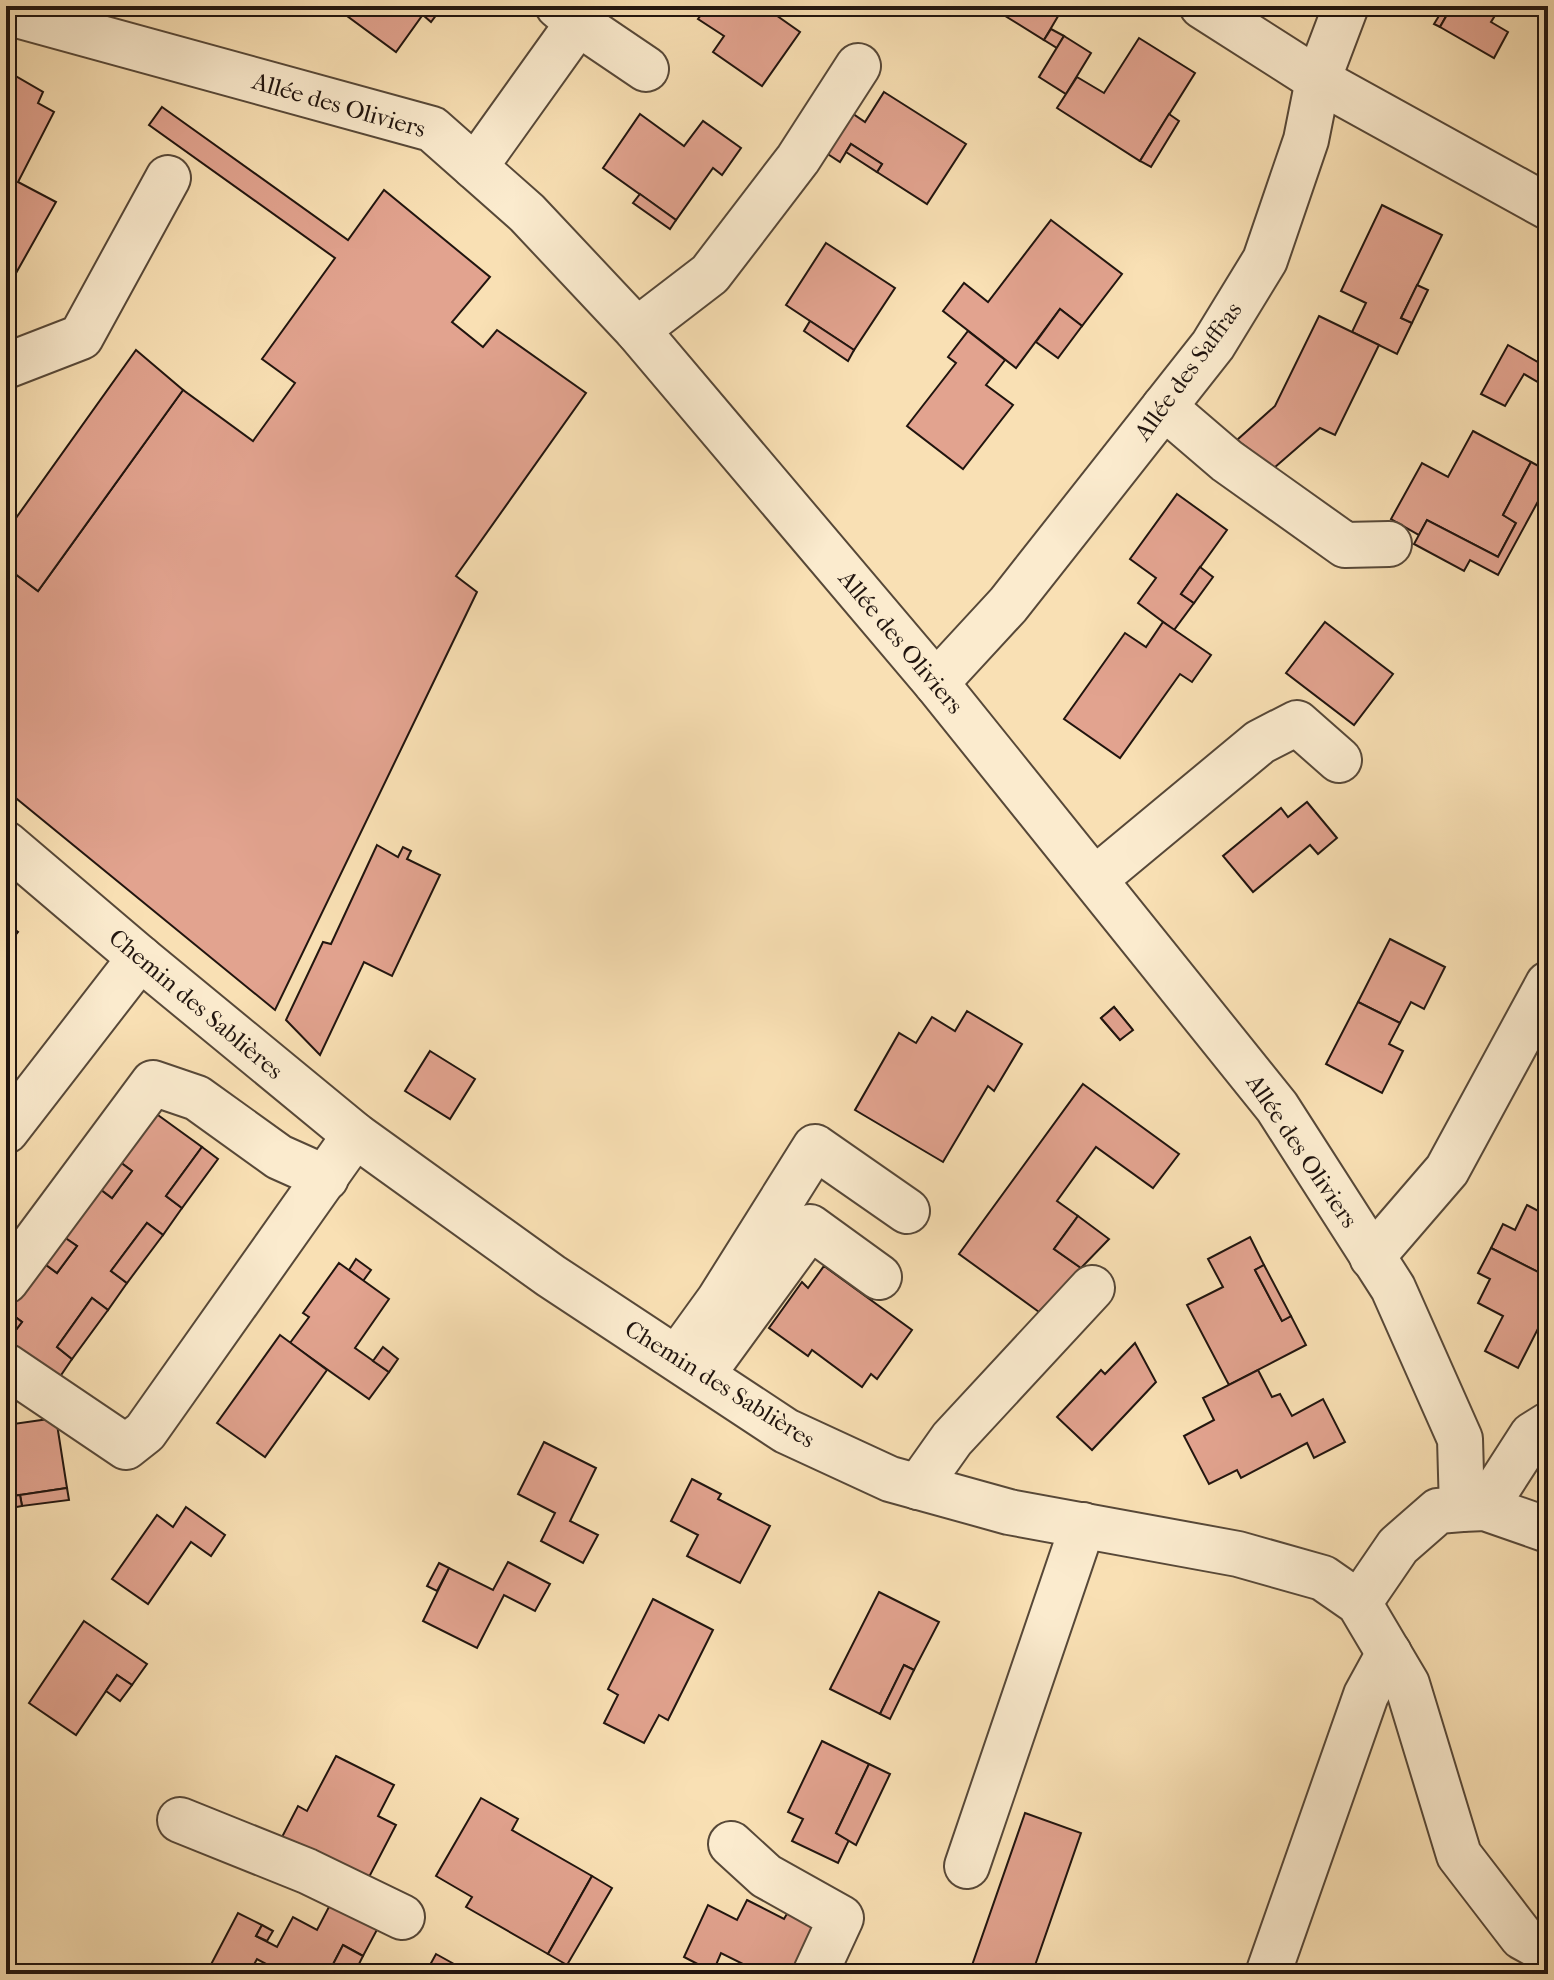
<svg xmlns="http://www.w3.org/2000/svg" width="1554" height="1980" font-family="'IM FELL French Canon',serif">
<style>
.building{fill:#e2a38f;stroke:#21150f;stroke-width:2}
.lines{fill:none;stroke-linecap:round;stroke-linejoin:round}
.minor-casing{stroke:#574838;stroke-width:48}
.minor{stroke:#fbebce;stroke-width:44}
.labels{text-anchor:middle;stroke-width:7;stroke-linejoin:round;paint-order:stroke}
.street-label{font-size:24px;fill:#21150f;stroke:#fbebce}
</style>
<rect width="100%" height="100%" fill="#f9e0b4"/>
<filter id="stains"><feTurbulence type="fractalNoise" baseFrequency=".0025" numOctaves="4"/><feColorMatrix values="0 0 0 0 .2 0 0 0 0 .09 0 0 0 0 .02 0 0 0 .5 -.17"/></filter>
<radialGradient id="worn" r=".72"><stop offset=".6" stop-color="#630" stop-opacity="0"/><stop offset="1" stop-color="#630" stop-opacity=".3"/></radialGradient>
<g class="building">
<path d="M348 6H429L396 52 343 13Z"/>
<path d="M429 6H443L431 22 423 15Z"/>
<path d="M708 6H763L800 32 762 86 713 52 724 36 698 19Z"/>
<path d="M989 6H1064L1044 40Z"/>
<path d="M1445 6H1452L1440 27 1434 24Z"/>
<path d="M1452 6H1501L1491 22 1508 32 1494 58 1440 27Z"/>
<path d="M1051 29 1064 36 1057 48 1044 40Z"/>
<path d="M1064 36 1091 53 1066 94 1039 77Z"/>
<path d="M1139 38 1195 73 1140 161 1057 108 1077 77 1104 93Z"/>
<path d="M6 73 12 74 43 92 38 103 54 112 18 182 56 202 11 282 6 279Z"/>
<path d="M884 92 966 144 927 204 877 172 882 164 851 144 840 162 817 147 843 107 865 122Z"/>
<path d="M162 107 348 240 384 190 490 277 452 322 483 347 497 330 586 393 456 576 477 592 275 1010 6 790V567L38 591 183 390 253 441 295 383 262 359 335 258 149 125Z"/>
<path d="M640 114 684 146 703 121 741 148 722 175 713 168 676 220 603 168Z"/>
<path d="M1169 114 1179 121 1151 167 1140 161Z"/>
<path d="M851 144 882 164 877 172 846 152Z"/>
<path d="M640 194 676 220 670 229 633 203Z"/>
<path d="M1382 205 1442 235 1401 318 1412 323 1397 354 1352 332 1366 303 1341 291Z"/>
<path d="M1051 220 1122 274 1082 326 1060 309 1016 368 943 311 964 283 988 302Z"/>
<path d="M826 243 895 288 854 350 786 305Z"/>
<path d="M1417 285 1428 290 1412 323 1401 318Z"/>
<path d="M1060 309 1082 326 1058 358 1036 342Z"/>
<path d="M1319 316 1379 345 1335 435 1320 428 1274 468 1237 440 1275 406Z"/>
<path d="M810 321 854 350 848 361 804 331Z"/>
<path d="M968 331 1005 360 986 385 1013 405 963 469 907 426 956 363 948 357Z"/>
<path d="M1508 345 1545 366 1548 360V388L1524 374 1505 406 1481 394Z"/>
<path d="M136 350 183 390 38 591 6 567V532Z"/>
<path d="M1473 431 1531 462 1503 515 1516 523 1498 557 1427 520 1419 535 1391 519 1422 463 1448 477Z"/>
<path d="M1531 462 1548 471V483L1498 575 1470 560 1464 571 1414 544 1427 520 1498 557 1516 523 1503 515Z"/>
<path d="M1177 494 1227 530 1181 594 1194 603 1174 630 1138 603 1156 578 1130 559Z"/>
<path d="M1200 567 1213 577 1194 603 1181 594Z"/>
<path d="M1163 622 1211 655 1192 682 1180 674 1120 758 1064 719 1125 633 1146 647Z"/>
<path d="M1325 622 1393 674 1354 725 1286 673Z"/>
<path d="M1307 802 1337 838 1318 854 1310 845 1253 892 1223 856 1281 808 1288 817Z"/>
<path d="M377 845 398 857 403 847 411 851 407 859 440 875 392 976 364 962 320 1055 286 1020 323 942 331 944Z"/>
<path d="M6 923 18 932 6 947Z"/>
<path d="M1390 939 1445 967 1424 1009 1411 1002 1400 1023 1358 1002Z"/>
<path d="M1358 1002 1400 1023 1389 1044 1403 1051 1382 1093 1326 1064Z"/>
<path d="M1114 1007 1132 1029 1120 1040 1101 1018Z"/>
<path d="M1114 1007 1133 1030 1120 1040 1101 1018Z"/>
<path d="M967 1011 1022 1044 994 1091 988 1086 943 1162 855 1110 899 1033 916 1043 932 1017 955 1031Z"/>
<path d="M430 1051 475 1079 450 1119 405 1091Z"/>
<path d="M1083 1084 1179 1154 1153 1188 1096 1147 1057 1201 1078 1216 1054 1249 1081 1268 1039 1312 959 1254Z"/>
<path d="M151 1110 202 1147 166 1196 182 1208 163 1235 147 1223 111 1271 127 1283 108 1310 92 1298 57 1347 72 1359 55 1384 6 1348V1343L22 1322 6 1310 42 1262 57 1273 77 1246 61 1235 96 1186 112 1198 132 1171 116 1159Z"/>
<path d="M202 1147 218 1159 182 1208 166 1196Z"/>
<path d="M116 1159 132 1171 112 1198 96 1186Z"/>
<path d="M1527 1205 1548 1216V1277L1491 1248 1503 1224 1515 1230Z"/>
<path d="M1078 1216 1109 1239 1081 1268 1054 1249Z"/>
<path d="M147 1223 163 1235 127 1283 111 1271Z"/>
<path d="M61 1235 77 1246 57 1273 42 1262Z"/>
<path d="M1250 1237 1264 1265 1255 1270 1282 1321 1291 1316 1306 1345 1229 1385 1187 1305 1223 1287 1208 1259Z"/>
<path d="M1491 1248 1548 1277V1309L1518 1368 1485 1351 1503 1316 1478 1303 1490 1279 1478 1273Z"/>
<path d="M356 1259 371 1270 363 1281 349 1270Z"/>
<path d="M339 1263 389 1299 355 1348 389 1372 369 1399 290 1343 309 1317 303 1313Z"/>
<path d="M1264 1265 1291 1316 1282 1321 1255 1270Z"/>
<path d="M824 1266 912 1330 877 1379 871 1374 862 1387 812 1350 808 1356 769 1328 802 1282 808 1288Z"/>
<path d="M92 1298 108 1310 72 1359 57 1347Z"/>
<path d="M6 1310 22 1322 6 1343Z"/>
<path d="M280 1335 327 1370 265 1457 217 1423Z"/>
<path d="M1135 1343 1156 1382 1092 1450 1057 1417 1101 1370 1105 1374Z"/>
<path d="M383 1347 398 1359 389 1372 373 1361Z"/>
<path d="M1258 1370 1272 1397 1280 1394 1292 1416 1323 1399 1345 1442 1314 1458 1307 1443 1241 1478 1237 1470 1209 1484 1184 1436 1214 1420 1203 1398Z"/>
<path d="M56 1418 67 1488 6 1497V1425Z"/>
<path d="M544 1442 596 1468 570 1521 598 1535 583 1563 541 1541 555 1513 518 1494Z"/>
<path d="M692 1479 721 1494 718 1499 770 1526 740 1583 687 1556 698 1535 671 1521Z"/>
<path d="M67 1488 69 1500 22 1506 20 1495Z"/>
<path d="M20 1495 22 1506 6 1509V1497Z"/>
<path d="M186 1507 225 1535 211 1556 191 1542 148 1604 112 1579 157 1515 173 1527Z"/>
<path d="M508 1562 550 1584 535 1611 504 1595 477 1648 423 1621 449 1568 493 1590Z"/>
<path d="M439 1563 449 1568 437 1591 427 1586Z"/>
<path d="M879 1592 939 1622 914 1670 904 1665 880 1714 830 1689Z"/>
<path d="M653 1599 713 1630 668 1720 659 1715 644 1743 604 1723 618 1695 608 1689Z"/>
<path d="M84 1621 147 1664 132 1685 117 1675 76 1735 29 1703Z"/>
<path d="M904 1665 914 1670 890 1719 880 1714Z"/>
<path d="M117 1675 132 1685 120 1701 106 1691Z"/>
<path d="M822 1741 869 1764 836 1833 849 1840 838 1863 792 1841 803 1819 788 1812Z"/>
<path d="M336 1756 394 1785 378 1816 396 1825 367 1881 282 1837 298 1806 307 1811Z"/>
<path d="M869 1764 890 1774 856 1845 836 1833Z"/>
<path d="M481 1798 518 1819 512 1830 592 1876 548 1954 466 1907 472 1897 436 1876Z"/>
<path d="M1025 1813 1081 1833 1032 1974H969Z"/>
<path d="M592 1876 612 1888 567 1965 548 1954Z"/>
<path d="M747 1900 784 1919 788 1912 821 1928 799 1974H763L721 1953 713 1972 684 1957 708 1905 737 1920Z"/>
<path d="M332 1901 379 1926 363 1956 343 1945 328 1974H263L268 1965 257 1959 249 1974H206L238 1913 262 1925 256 1936 277 1947 293 1917 317 1930Z"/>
<path d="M262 1925 273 1931 267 1941 256 1936Z"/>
<path d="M343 1945 363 1956 354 1974H328Z"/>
<path d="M436 1954 472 1974H425Z"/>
</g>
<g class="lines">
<defs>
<g id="minor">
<path d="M1202 6 1318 80 1548 207"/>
<path d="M6 12 432 129 527 213 637 330 936 683 1277 1107 1393 1288 1460 1439 1462 1509 1485 1508 1548 1530"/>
<path d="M578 23 646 69"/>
<path d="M475 167 578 23 558 6"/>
<path d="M637 330 710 274 798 159 858 66"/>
<path d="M6 366 81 337 168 178"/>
<path d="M1164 407 1227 461 1345 545 1389 544"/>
<path d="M936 683 1008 605 1213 345 1265 260 1306 140 1318 80 1346 6"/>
<path d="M6 844 140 958 355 1135 551 1276 786 1431 890 1479 1009 1512 1238 1554 1323 1578 1359 1603 1407 1684 1459 1855 1522 1937 1548 1951"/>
<path d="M1095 879 1260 742 1297 723 1339 760"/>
<path d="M6 1131 140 958"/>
<path d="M1372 1257 1447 1170 1548 984"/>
<path d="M6 1281 153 1083 197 1098 279 1157 326 1178"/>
<path d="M677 1358 719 1300 815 1147 907 1211"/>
<path d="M710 1364 810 1227 879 1277"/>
<path d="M6 1366 126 1447 145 1432 355 1135"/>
<path d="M918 1487 952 1439 1092 1288"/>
<path d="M1485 1508 1532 1435 1548 1425"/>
<path d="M1359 1603 1398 1546 1438 1511 1462 1509"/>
<path d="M180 1820 307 1871 402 1917"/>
<path d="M731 1844 766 1876 841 1918 816 1972"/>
<path d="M967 1866 1083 1525"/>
<path d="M1268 1974 1366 1695 1389 1653"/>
</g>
</defs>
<use href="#minor" class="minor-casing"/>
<use href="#minor" class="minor"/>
</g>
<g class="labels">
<g class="street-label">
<text transform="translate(339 105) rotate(16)" y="8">Allée des Oliviers</text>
<text transform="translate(1188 371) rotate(-54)" y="8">Allée des Saffras</text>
<text transform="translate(901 642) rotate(50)" y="8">Allée des Oliviers</text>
<text transform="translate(196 1004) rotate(40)" y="8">Chemin des Sablières</text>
<text transform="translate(1302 1151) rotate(56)" y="8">Allée des Oliviers</text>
<text transform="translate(720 1384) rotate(32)" y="8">Chemin des Sablières</text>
</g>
</g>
<rect width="1554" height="1980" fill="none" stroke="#f9e0b4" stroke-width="32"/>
<rect x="8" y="8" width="1538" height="1964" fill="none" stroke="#21150f" stroke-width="4"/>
<rect x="16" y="16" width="1522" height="1948" fill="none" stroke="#21150f" stroke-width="2"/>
<rect width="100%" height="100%" filter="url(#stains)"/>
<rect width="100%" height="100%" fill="url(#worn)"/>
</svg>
